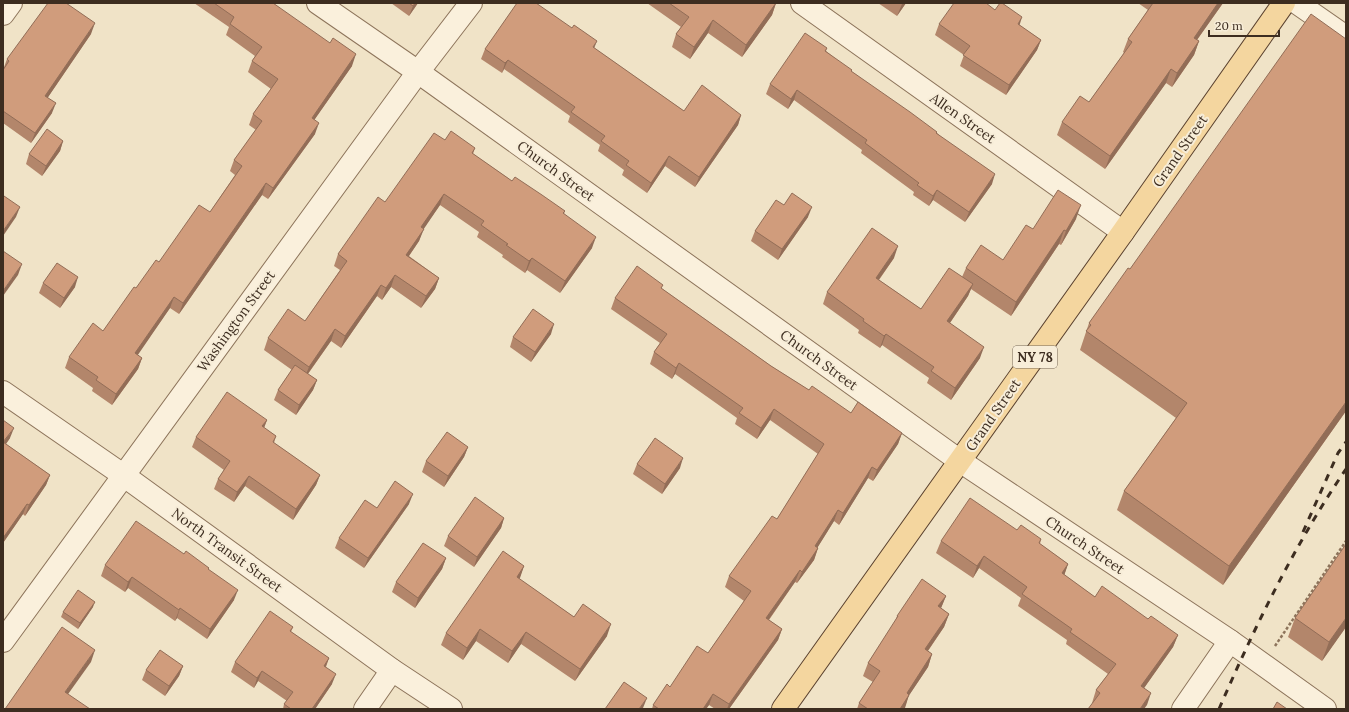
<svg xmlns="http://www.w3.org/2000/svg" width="1349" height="712" font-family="Lora,serif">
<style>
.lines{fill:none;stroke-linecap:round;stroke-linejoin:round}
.minor-casing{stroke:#8d745b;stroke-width:24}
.major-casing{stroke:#5b422f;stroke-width:24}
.path{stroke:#8d745b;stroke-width:2.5;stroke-dasharray:3 2;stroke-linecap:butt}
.minor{stroke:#faf0dc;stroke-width:22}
.major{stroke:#f4d69f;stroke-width:22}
.rail{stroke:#3d2d20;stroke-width:3;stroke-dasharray:7 7;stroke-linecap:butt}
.wall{fill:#b3866b}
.shaded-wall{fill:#926d57}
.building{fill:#d09c7c;stroke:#926d57}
.labels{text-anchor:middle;stroke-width:4;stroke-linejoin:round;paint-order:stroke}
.shield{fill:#f7edd8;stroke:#756757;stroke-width:1}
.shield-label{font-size:13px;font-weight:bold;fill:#3d2d20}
.street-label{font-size:14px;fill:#3d2d20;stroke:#f7edd8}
</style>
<rect width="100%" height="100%" fill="#f0e3c7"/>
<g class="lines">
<defs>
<g id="minor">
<path d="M318 3 418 72 960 461 1230 641 1325 709"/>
<path d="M802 3 1123 232"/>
<path d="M1297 3 1346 37"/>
<path d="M3 14 11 3"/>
<path d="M3 392 123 475 392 670 451 709"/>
<path d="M3 641 418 72 471 3"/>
<path d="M365 709 392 670"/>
<path d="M1183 709 1230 641"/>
</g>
<path id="major" d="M783 709 1123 232 1284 3"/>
</defs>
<use href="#minor" class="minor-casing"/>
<use href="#major" class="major-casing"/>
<path class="path" d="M1275 646 1346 541"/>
<use href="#minor" class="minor"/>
<use href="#major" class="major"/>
<g class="rail">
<path d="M1303 532 1338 453 1346 442"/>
<path d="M1219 709C1255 626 1295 544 1346 469"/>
</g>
</g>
<g class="wall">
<path d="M194 3H273L352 66 314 120 315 134 268 199 262 195 179 314 170 308 137 355 142 358 138 369 112 405 92 391 93 388 65 368 69 357 103 331 136 288 159 262 210 212 235 175 230 171 234 160 256 130 249 125 253 114 271 89 248 72 252 61 255 56 226 35 229 27Z"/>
<path d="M391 3H418L409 16Z"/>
<path d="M647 3H776L772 15 742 57 708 33 690 59 672 47 676 34 681 27Z"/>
<path d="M878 3H906L897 16Z"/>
<path d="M1138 3H1223L1197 40 1199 41 1194 55 1172 87 1166 83 1105 169 1057 135 1062 122 1089 102 1124 53 1123 52 1128 39 1148 10Z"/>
<path d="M995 10 1019 25 1041 40 1037 50 1006 95 960 66 964 55 935 35 939 24Z"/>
<path d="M91 34 48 97 52 113 31 143 3 123V70L7 59Z"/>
<path d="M1346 39V411L1223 585 1117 510 1124 491 1176 418 1080 350 1089 323 1130 269Z"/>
<path d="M594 48 684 111 741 115 738 125 695 187 665 166 647 193 622 175 624 170 598 151 600 145 568 122 570 116 504 69 502 73 481 59 485 49Z"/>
<path d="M827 48 826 51 852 72 937 133 992 184 965 222 933 200 929 206 913 195 914 192 861 153 862 150 794 100 788 109 766 94 770 84Z"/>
<path d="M445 140 475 148 473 154 512 181 565 211 564 214 592 248 560 293 527 270 525 273 502 257 503 255 477 237 479 232 440 205 423 229 419 241 409 256 439 278 435 289 421 308 391 287 382 300 377 296 341 348 331 341 308 374 317 380 313 390 296 415 274 400 278 390 292 370 264 350 268 338 305 321 340 270 334 266 338 254 385 202Z"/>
<path d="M63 141 60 151 42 176 26 164 29 154Z"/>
<path d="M784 205 808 217 778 260 751 241 755 231Z"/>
<path d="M1076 219 1061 245 1059 244 1011 316 971 289 968 296 950 323 980 358 951 400 927 383 929 378 882 345 880 348 858 333 859 330 823 304 827 292 894 258 879 280 921 309 962 277 966 268 1003 260 1033 229Z"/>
<path d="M43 283 75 287 60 308 39 293Z"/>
<path d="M663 285 661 288 771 366 809 390 851 413 902 433 898 444 873 481 868 478 839 525 834 521 817 548H818L814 560 797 583 795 582 769 620 782 629 778 640 729 709H715L709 705 706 709H652L653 705 670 687 708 653 744 601 725 587 729 576 777 519 818 454 770 420 757 439 735 424 737 418 675 374 672 379 650 364 654 352 660 343 611 309 615 298Z"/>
<path d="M551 334 531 362 510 347 513 337Z"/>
<path d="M3 420 10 438 6 444 50 475 46 485 25 516 23 514 3 543Z"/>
<path d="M267 420 264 428 276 436 274 443 320 475 316 485 293 520 245 486 234 502 214 489 218 479 224 470 192 447 196 437Z"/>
<path d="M468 447 464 457 444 487 422 472 426 461Z"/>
<path d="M637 464 680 468 662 494 633 474Z"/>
<path d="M409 504 364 568 335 548 339 538 377 508Z"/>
<path d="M504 518 501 528 474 567 444 546 448 536Z"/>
<path d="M1017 530 1041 539 1040 544 1068 564 1064 575 1095 597 1148 619 1178 635 1173 647 1144 688 1147 705 1093 703H1092L1096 690 1108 674 1066 644 1067 640 1018 606 1021 598 979 568 973 578 936 553 941 541Z"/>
<path d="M184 554 209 568 208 569 234 600 207 639 177 618 175 621 128 588 125 592 101 576 105 565Z"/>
<path d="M446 558 442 569 415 608 392 592 396 582Z"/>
<path d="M524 566 519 579 574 617 607 636 575 681 521 644 508 663 476 641 463 660 441 645 446 633Z"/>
<path d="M946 596 941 608 949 614 944 627 928 651 932 654 928 667 909 695 904 709H857L859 703 873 682 863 676 868 663 895 622 897 616Z"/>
<path d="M93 607 78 629 61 617 63 612Z"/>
<path d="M1295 618 1346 627 1322 661 1288 637Z"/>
<path d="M293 627 291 632 329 658 326 667 332 684 315 709H283L284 704 287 701 258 681 254 688 231 672 235 662Z"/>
<path d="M183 666 179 676 165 696 142 680 146 670Z"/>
</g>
<g class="shaded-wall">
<path d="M415 3H418L409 16 413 6Z"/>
<path d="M776 3 772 15 742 57 746 45Z"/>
<path d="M902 3H906L897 16 902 4Z"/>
<path d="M1218 3H1223L1189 51 1194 38Z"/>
<path d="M1022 17 1019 27 1018 24Z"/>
<path d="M713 20 708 33 690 59 694 47Z"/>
<path d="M95 23 91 34 42 106 45 96Z"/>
<path d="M1041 40 1037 50 1006 95 1009 85Z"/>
<path d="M597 41 593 51V47Z"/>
<path d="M1199 41 1194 55 1172 87 1177 73Z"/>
<path d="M356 54 352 66 308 129 312 118Z"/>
<path d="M508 60 504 69 502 73 505 63Z"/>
<path d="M1171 69 1166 83 1105 169 1110 156Z"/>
<path d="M797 90 794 100 788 109 791 99Z"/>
<path d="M56 103 52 113 31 143 35 133Z"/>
<path d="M741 115 738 125 695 187 699 177Z"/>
<path d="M319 123 315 134 268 199 273 188Z"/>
<path d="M63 141 60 151 42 176 46 166Z"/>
<path d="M669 156 665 166 647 193 651 183Z"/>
<path d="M995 174 992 184 965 222 969 212Z"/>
<path d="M266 183 262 195 179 314 183 303Z"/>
<path d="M937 190 933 200 929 206 933 196Z"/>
<path d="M444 194 440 205 417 239 421 227Z"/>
<path d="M1081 205 1076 219 1061 245 1066 231Z"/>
<path d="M20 207 16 217 3 236V231Z"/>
<path d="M812 207 808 217 778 260 782 249Z"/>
<path d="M424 229 419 241 402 266 406 255Z"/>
<path d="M1064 230 1059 244 1011 316 1016 302Z"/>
<path d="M596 237 592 248 560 293 565 281Z"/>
<path d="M898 246 894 258 872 289 876 278Z"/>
<path d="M532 258 527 270 525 273 529 261Z"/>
<path d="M22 264 18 275 3 296V291Z"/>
<path d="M395 275 391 287 382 300 386 288Z"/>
<path d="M78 277 75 287 60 308 64 298Z"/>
<path d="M439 278 435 289 421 308 426 296Z"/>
<path d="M973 284 968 296 943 333 947 321Z"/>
<path d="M381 285 377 296 341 348 345 336Z"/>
<path d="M174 297 170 308 131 365 135 353Z"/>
<path d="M554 324 551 334 531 362 535 352Z"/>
<path d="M335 329 331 341 304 379 309 367Z"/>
<path d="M886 334 882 345 880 348 884 336Z"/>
<path d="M984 347 980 358 951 400 955 388Z"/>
<path d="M142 358 138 369 112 405 116 394Z"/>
<path d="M679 363 675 374 672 379 676 368Z"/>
<path d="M317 380 313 390 296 415 299 405Z"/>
<path d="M1346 402V411L1223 585 1229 566Z"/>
<path d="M774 409 770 420 757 439 761 428Z"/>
<path d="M267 420 263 430 262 426Z"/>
<path d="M14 428 10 438 3 448V443Z"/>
<path d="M902 433 898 444 873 481 877 470Z"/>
<path d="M468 447 464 457 444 487 448 476Z"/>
<path d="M683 458 680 468 662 494 665 484Z"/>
<path d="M872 467 868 478 839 525 843 513Z"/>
<path d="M50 475 46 485 25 516 29 505Z"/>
<path d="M320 475 316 485 293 520 296 509Z"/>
<path d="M249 476 245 486 234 502 237 492Z"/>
<path d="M413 494 409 504 364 568 368 558Z"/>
<path d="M27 504 23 514 3 543V538Z"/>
<path d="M838 510 834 521 811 558 815 546Z"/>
<path d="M504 518 501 528 474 567 477 557Z"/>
<path d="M818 548 814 560 797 583 802 572Z"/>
<path d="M984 556 979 568 973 578 977 566Z"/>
<path d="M446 558 442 569 415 608 418 598Z"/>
<path d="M1068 564 1064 576 1062 573Z"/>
<path d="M524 566 520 578 512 589 517 577Z"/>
<path d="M800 570 795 582 762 629 766 618Z"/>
<path d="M132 577 128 588 125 592 128 582Z"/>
<path d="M238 590 234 600 207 639 210 629Z"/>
<path d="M946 596 941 608 938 606Z"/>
<path d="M95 602 93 607 78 629 80 623Z"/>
<path d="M180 608 177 618 175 621 179 610Z"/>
<path d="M949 614 944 627 920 662 925 649Z"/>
<path d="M1346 618V627L1322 661 1329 642Z"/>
<path d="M611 624 607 636 575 681 580 669Z"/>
<path d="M480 629 476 641 463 660 467 648Z"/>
<path d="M782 629 778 640 729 709H727L729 704Z"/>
<path d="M526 632 521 644 508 663 512 651Z"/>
<path d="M1178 635 1173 647 1137 698 1141 686Z"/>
<path d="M95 650 91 662 61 704 65 692Z"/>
<path d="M932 654 928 667 902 706 907 693Z"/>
<path d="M329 658 325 668 324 666Z"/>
<path d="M183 666 179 676 165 696 169 686Z"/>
<path d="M262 671 258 681 254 688 257 678Z"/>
<path d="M336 674 332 684 315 709H312Z"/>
<path d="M1151 693 1147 705 1144 709H1140Z"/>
<path d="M713 694 709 705 706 709H703Z"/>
<path d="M909 695 905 708 904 709H900Z"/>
<path d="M647 698 643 708V709H639Z"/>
</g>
<g class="building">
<path d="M48 3H66L95 23 45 96 56 103 35 133 3 111V70L9 61 7 59Z"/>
<path d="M214 3H273L330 43 333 38 356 54 312 118 319 123 273 188 266 183 183 303 174 297 135 353 142 358 116 394 96 380 98 377 69 357 93 323 103 331 134 287 136 288 156 260 159 262 199 205 210 212 242 166 234 160 262 121 253 114 278 79 252 61 262 47 230 24 234 17Z"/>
<path d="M409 3H415L413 6Z"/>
<path d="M517 3H536L572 28 574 25 597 41 593 47 684 111 702 85 741 115 699 177 669 156 651 183 626 165 629 161 601 141 605 136 571 112 575 107 508 60 505 63 485 49Z"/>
<path d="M669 3H776L746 45 713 20 694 47 676 34 689 17Z"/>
<path d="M954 3H986L995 10 1000 3H1002L1022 17 1018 24 1041 40 1009 85 963 55 970 46 939 24Z"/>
<path d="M1153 3H1218L1194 38 1199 41 1177 73 1171 69 1110 156 1062 122 1080 96 1089 102 1132 42 1128 39Z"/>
<path d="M1311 14 1346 39V402L1229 566 1124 491 1187 403 1086 331 1091 325 1089 323 1128 268 1130 269Z"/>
<path d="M805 33 827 48 825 51 852 70 851 71 910 112 937 132 936 133 995 174 969 212 937 190 933 196 917 185 919 183 865 143 867 140 797 90 791 99 770 84Z"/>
<path d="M47 129 63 141 46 166 29 154Z"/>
<path d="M451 131 475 148 472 153 512 181 515 177 542 195 565 211 563 213 596 237 565 281 532 258 529 261 506 245 508 244 481 225 484 221 444 194 421 227 424 229 406 255 439 278 426 296 395 275 386 288 381 285 345 336 335 329 309 367 268 338 288 309 305 321 347 261 338 254 378 197 385 202 434 133 445 140Z"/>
<path d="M1058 190 1081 205 1066 231 1064 230 1016 302 966 268 981 245 1003 260 1026 225 1033 229Z"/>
<path d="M792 193 812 207 782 249 755 231 776 200 784 205Z"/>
<path d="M4 196 20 207 3 231V198Z"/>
<path d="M872 228 898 246 876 278 921 309 949 268 973 284 947 321 984 347 955 388 931 371 934 367 886 334 884 336 863 321 864 319 827 292Z"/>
<path d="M3 251 22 264 3 291Z"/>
<path d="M57 263 78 277 64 298 43 283Z"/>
<path d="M637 266 663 285 661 288 771 366 809 390 812 386 851 413 858 402 902 433 877 470 872 467 843 513 838 510 815 546 818 548 802 572 800 570 766 618 782 629 729 704 713 694 703 709H659L653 705 667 684 670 687 697 646 708 653 751 591 729 576 772 516 777 519 824 444 774 409 761 428 739 413 743 408 679 363 676 368 654 352 667 334 615 298Z"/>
<path d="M533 309 554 324 535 352 513 337Z"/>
<path d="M295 365 317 380 299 405 278 390Z"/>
<path d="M227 392 267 420 262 426 276 436 273 442 320 475 296 509 249 476 237 492 218 479 230 461 196 437Z"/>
<path d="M3 420 14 428 3 442 50 475 29 505 27 504 3 538Z"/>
<path d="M447 432 468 447 448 476 426 461Z"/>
<path d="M655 438 683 458 665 484 637 464Z"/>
<path d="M395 481 413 494 368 558 339 538 365 500 377 508Z"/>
<path d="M475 497 504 518 477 557 448 536Z"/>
<path d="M970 498 1017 530 1021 525 1041 539 1039 543 1068 564 1062 573 1095 597 1102 586 1148 619 1151 616 1178 635 1141 686 1151 693 1140 709H1088L1100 693 1096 690 1116 664 1070 632 1072 629 1022 594 1027 587 984 556 977 566 941 541Z"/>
<path d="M136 521 184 554 186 551 209 568 208 569 238 590 210 629 180 608 179 610 132 577 128 582 105 565Z"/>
<path d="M423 543 446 558 418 598 396 582Z"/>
<path d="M1346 544V618L1329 642 1295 618Z"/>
<path d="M503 551 524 566 517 577 574 617 583 604 611 624 580 669 526 632 512 651 480 629 467 648 446 633Z"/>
<path d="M922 579 946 596 938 606 949 614 925 649 932 654 907 693 909 695 900 709H868L859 703 880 671 868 663 898 616H897Z"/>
<path d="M78 590 95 602 80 623 63 612Z"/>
<path d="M270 611 293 627 290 631 329 658 324 666 336 674 312 709H291L284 704 293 692 262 671 257 678 235 662Z"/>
<path d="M62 627 95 650 65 692 90 709H5Z"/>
<path d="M160 650 183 666 169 686 146 670Z"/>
<path d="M624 682 647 698 639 709H605Z"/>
<path d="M1277 702 1287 709H1273Z"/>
</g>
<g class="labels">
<rect class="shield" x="1013" y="346" width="44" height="22" rx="3"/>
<g class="shield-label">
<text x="1035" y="362">NY 78</text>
</g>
<g class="street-label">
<text transform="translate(963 118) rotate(35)" y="5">Allen Street</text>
<text transform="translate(1180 151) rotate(-55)" y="5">Grand Street</text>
<text transform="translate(556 171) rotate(36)" y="5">Church Street</text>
<text transform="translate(236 321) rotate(-54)" y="5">Washington Street</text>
<text transform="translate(819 360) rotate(36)" y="5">Church Street</text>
<text transform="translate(993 415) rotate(-55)" y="5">Grand Street</text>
<text transform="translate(1085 545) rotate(34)" y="5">Church Street</text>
<text transform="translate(227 550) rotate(36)" y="5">North Transit Street</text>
</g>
</g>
<rect width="1349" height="712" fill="none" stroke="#3d2d20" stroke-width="8"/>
<path d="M1209 30v6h70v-6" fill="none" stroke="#3d2d20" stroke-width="2"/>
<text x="1215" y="30" font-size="12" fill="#3d2d20" stroke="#f7edd8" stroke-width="3" paint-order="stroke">20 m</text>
</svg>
